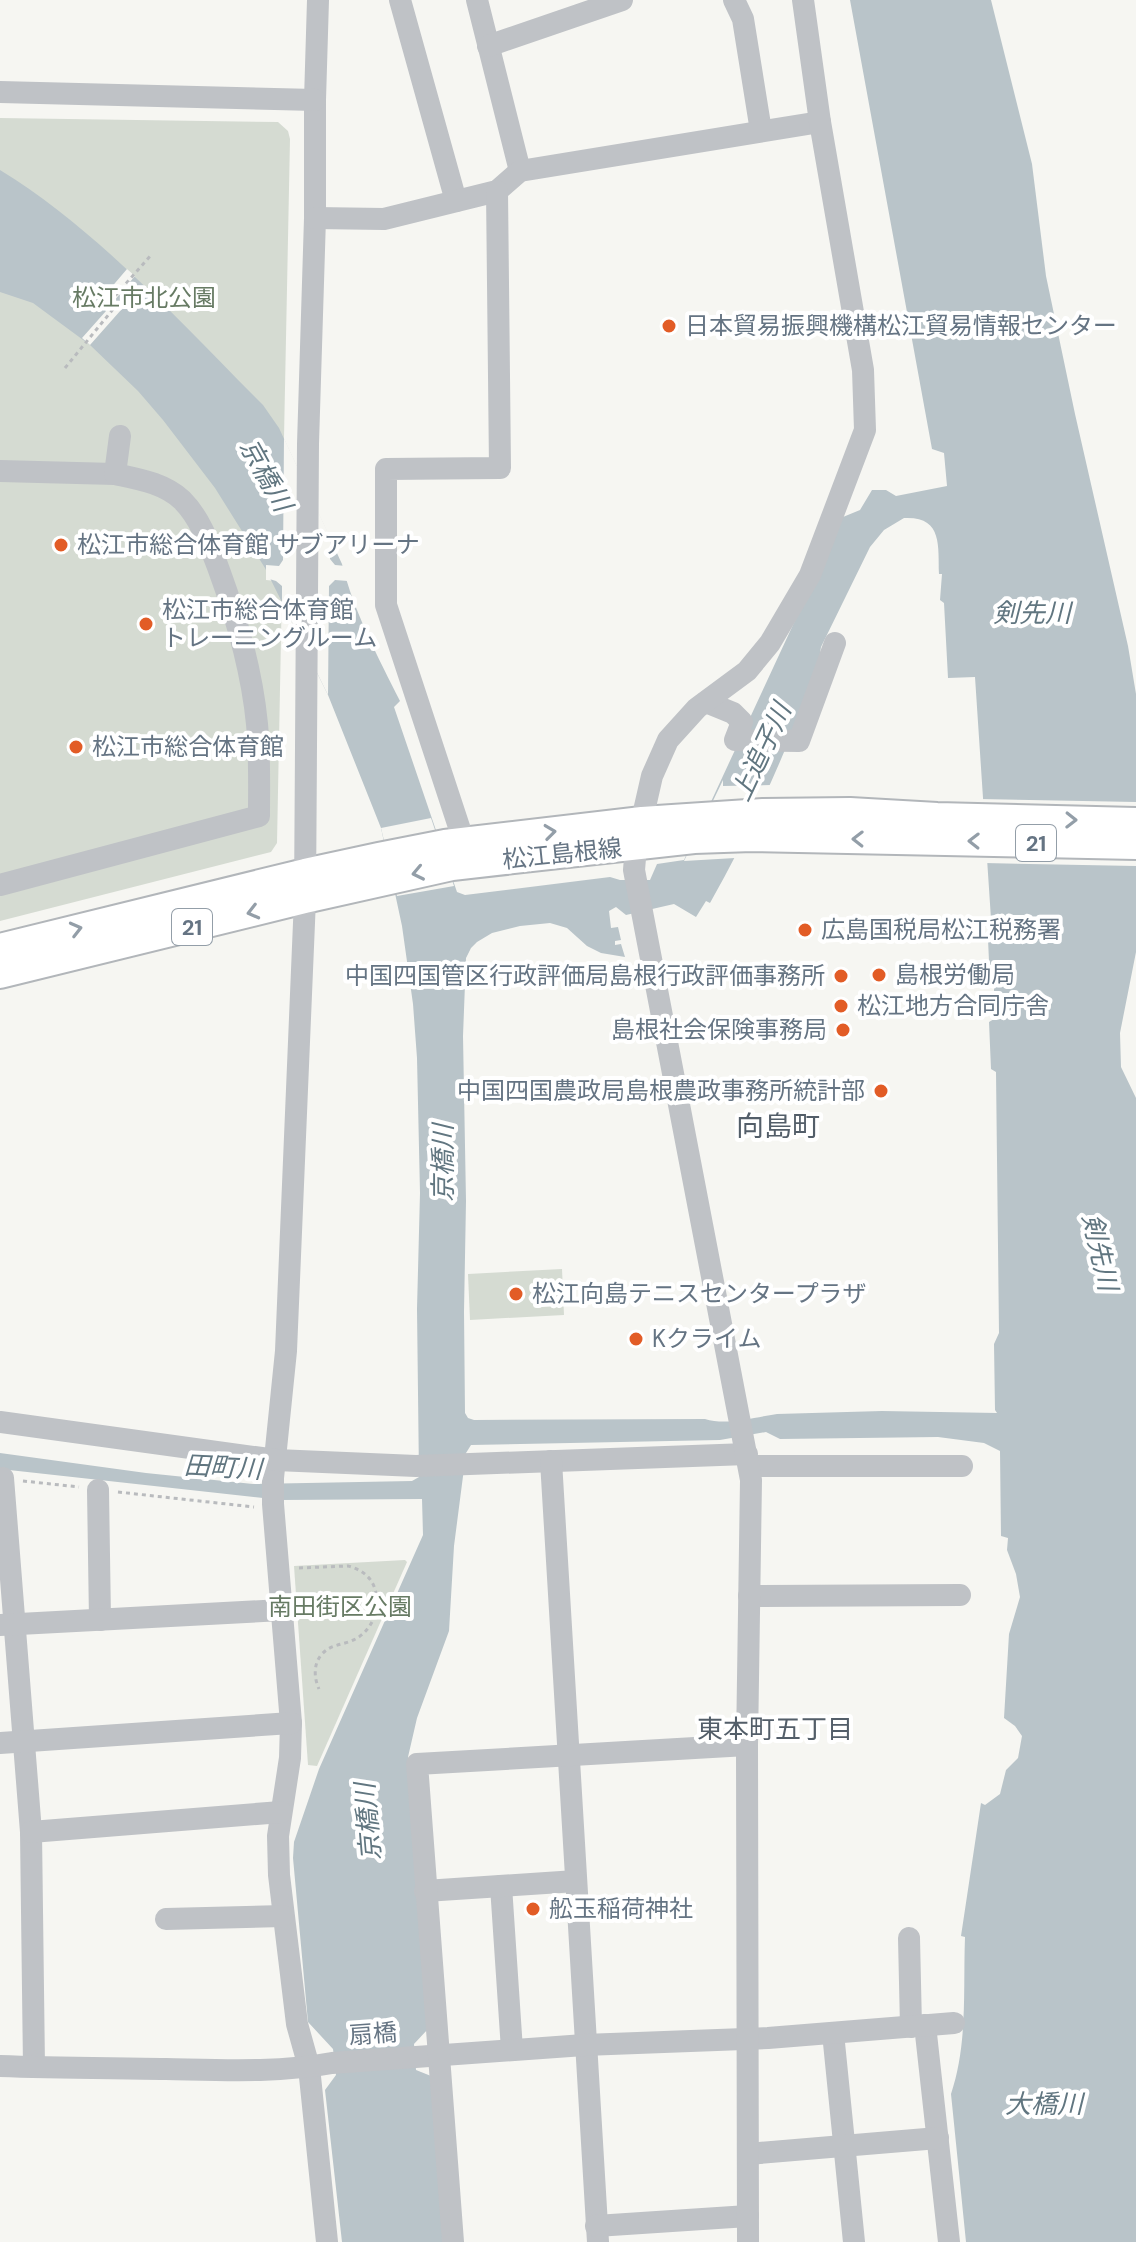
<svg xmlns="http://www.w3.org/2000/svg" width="1136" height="2242" font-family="'DM Sans','Noto Sans JP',sans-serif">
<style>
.green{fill:#d5dbd2}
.water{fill:#b9c4c9;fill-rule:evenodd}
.pier{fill:#f6f6f2}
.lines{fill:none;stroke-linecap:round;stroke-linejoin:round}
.major-casing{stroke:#b2b6ba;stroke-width:32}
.path{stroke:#b9bbbe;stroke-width:3;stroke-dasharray:4 4;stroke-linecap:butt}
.minor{stroke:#bfc2c6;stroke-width:22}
.major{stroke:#fff;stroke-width:28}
.oneway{stroke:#939ea8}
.poi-dot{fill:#e25c26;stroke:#fff;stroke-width:3}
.labels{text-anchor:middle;stroke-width:8;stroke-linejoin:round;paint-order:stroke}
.shield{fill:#fff;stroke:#939ea8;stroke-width:2}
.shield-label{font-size:22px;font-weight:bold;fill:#657483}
.park-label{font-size:24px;fill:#677b64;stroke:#fff}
.poi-label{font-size:24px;fill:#657483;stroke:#fff;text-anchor:start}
.street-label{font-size:24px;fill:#657483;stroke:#fff}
.water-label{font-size:26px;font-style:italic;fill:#617680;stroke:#fff}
.neighbourhood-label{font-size:26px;fill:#535e69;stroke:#fff}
.quarter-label{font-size:28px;fill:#535e69;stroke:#fff}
</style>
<rect width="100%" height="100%" fill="#f6f6f2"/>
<g class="green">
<path d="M0 118 278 122 288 131 290 139 284 438 266 565V580L276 581 282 586 277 843 271 852 0 921Z"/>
<path d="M562 1269 564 1315 470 1320 468 1274Z"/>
<path d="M405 1560 407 1562 317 1766 308 1765 294 1566Z"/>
</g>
<path class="water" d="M850 0H991L1032 164 1046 276 1075 414 1128 646 1136 694V952L1120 1033 1121 1067 1136 1098V2242H966L951 2094C968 2043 963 1990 965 1937L961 1936 981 1803 985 1805 1000 1794 1006 1770 1018 1758 1022 1736 1015 1726 1004 1718 1009 1634 1020 1597 1016 1574 1007 1550 1008 1538 1001 1536 1000 1451 984 1443 938 1437 780 1439 766 1432 720 1440 471 1445 466 1453 454 1546 449 1631 417 1718 408 1757 428 2029 414 2044 416 2070 431 2076 443 2242H342L325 2090 336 2075 333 2049 308 2022 293 1858 294 1842 319 1769 423 1535 422 1499 281 1500 0 1469V1453L146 1473 253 1484 412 1481 419 1477 417 1309 420 1193 417 1058 413 1004 402 926 381 828 328 695 265 568 215 488 163 420 138 391 90 345 33 303 0 292V170C98 230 182 324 263 405L279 428 342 564C354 612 378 657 400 701L394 707 457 892 465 895 610 877 620 880H650L657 864 684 860 843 517 860 510 872 490H886L896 496 947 486 944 453 932 449ZM904 518C943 516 938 546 939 574H942L940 600 944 603 948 678 975 677 992 934 988 939 990 984 994 987V1019L989 1022 991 1069 996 1072 999 1333 994 1344 995 1410 997 1413 882 1411 777 1414C755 1417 727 1426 705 1419L474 1420 468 1418 465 1413 464 1312 466 1201 463 1036 466 958 471 948 477 942 492 933 520 926 550 923 567 928 587 946 601 953 625 957 621 944 615 945V941L621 940 618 927 611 928 609 911 616 907 626 915 674 904 696 917 706 901 710 903C753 827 788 748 818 666L821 647 870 547 884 530Z"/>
<g class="pier">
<path d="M127 269 135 276 113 302 121 310 90 345 82 338 106 311 98 303Z"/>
<path d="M284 438 330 537V559L335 565 346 566 349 575 348 581 335 580 329 586 328 695 282 602V586L276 581 266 578V565L279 566 283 560Z"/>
<path d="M723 780V786L771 785 735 858 684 861Z"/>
<path d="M979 799 1136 802V866L984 863Z"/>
<path d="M431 818 454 886 397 896 381 828Z"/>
</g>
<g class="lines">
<defs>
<g id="major">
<path d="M0 948 305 873 379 857 445 844 642 821 763 813 850 812 937 817 1136 822"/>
<path d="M0 974 305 899 452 866 694 839 752 837 1136 845"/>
</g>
</defs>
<use href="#major" class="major-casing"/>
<g class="path">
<path d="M65 368 114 308 108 304 151 255"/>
<path d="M23 1481 79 1487"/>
<path d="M118 1492 254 1507"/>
<path d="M299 1568 348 1566C360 1569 371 1576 375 1589 381 1609 372 1633 351 1641 341 1645 330 1645 322 1654 313 1664 314 1678 319 1689"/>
</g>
<g class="minor">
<path d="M318 0 315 100V218L308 444 305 899 286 1351 273 1478V1504L291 1723 290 1758 278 1836 279 1875 297 2024 309 2067 327 2242"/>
<path d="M400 0 456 201"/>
<path d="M477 0 520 171"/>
<path d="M734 0 743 19 761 131"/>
<path d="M488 46 622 0"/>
<path d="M0 92 315 100"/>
<path d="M315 218 384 219 497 191 520 171 820 122"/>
<path d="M0 471 115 474"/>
<path d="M706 702 733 713 742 722 735 740 799 741 835 643"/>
<path d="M464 842 386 605V469L500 468 497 191"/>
<path d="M0 885 259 816C259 786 260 755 257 724 252 672 237 619 219 570 210 546 201 519 182 500 164 483 138 479 115 474L120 436"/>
<path d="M0 1422 276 1460 416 1466 747 1454"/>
<path d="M551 1461 598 2242"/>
<path d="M749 1466H962"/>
<path d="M3 1478 31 1832 34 2067"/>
<path d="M98 1490 100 1620"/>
<path d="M749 1596 960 1595"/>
<path d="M0 1625 282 1610"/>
<path d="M0 1743 291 1723"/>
<path d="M31 1832 281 1812"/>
<path d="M501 1886 512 2050"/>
<path d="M425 1891 576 1881"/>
<path d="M166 1919 283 1916"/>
<path d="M909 1938 911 2027"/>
<path d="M925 2025 949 2242"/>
<path d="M833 2033 854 2242"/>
<path d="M0 2066C55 2068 111 2068 166 2069 221 2070 278 2073 332 2063L584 2045 768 2038 954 2023"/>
<path d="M748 2154 938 2138"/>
<path d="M596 2226 748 2216"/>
<path d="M453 2242 417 1764 747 1745"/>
<path d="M748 2242 747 1745 751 1480 634 870 636 846 652 776 668 740 697 708 747 671 770 643 810 575 865 430 863 370 820 122 803 0"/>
</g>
<use href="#major" class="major"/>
</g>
<defs><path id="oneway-chevron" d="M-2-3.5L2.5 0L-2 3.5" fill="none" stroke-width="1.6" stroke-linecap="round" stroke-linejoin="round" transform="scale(2)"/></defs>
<g class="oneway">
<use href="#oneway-chevron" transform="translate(1071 820) rotate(1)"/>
<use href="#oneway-chevron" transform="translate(550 832) rotate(-7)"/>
<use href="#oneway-chevron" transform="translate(858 839) rotate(-179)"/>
<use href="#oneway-chevron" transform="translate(974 841) rotate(-179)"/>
<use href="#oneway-chevron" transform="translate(418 873) rotate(168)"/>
<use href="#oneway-chevron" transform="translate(253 912) rotate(166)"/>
<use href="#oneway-chevron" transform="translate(76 929) rotate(-14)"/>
</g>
<g class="poi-dot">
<circle cx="669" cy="326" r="8"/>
<circle cx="61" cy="545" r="8"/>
<circle cx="146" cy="624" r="8"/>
<circle cx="76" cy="747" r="8"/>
<circle cx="805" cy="930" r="8"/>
<circle cx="879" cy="975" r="8"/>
<circle cx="841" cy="976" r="8"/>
<circle cx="841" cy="1006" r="8"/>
<circle cx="843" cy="1030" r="8"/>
<circle cx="881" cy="1091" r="8"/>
<circle cx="516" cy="1294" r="8"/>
<circle cx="636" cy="1339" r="8"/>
<circle cx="533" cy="1909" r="8"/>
</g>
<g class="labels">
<g class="shield">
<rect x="1016" y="825" width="40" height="36" rx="6"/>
<rect x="172" y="909" width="40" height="36" rx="6"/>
</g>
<g class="shield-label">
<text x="1036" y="851">21</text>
<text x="192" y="935">21</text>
</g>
<g class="park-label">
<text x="144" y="306">松江市北公園</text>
<text x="340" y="1615">南田街区公園</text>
</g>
<g class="poi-label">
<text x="685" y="334">日本貿易振興機構松江貿易情報センター</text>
<text x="77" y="553">松江市総合体育館 サブアリーナ</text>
<text x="162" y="618">松江市総合体育館<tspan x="162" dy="28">トレーニングルーム</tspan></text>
<text x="92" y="755">松江市総合体育館</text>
<text x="821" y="938">広島国税局松江税務署</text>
<text x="895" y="983">島根労働局</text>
<text x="825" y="984" text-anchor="end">中国四国管区行政評価局島根行政評価事務所</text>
<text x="857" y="1014">松江地方合同庁舎</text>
<text x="827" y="1038" text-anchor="end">島根社会保険事務局</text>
<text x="865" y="1099" text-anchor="end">中国四国農政局島根農政事務所統計部</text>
<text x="532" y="1302">松江向島テニスセンタープラザ</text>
<text x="652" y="1347">Kクライム</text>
<text x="549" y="1917">舩玉稲荷神社</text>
</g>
<g class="street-label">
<text transform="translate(562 854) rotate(-6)" y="8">松江島根線</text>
<text transform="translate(373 2034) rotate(-4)" y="8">扇橋</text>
</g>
<g class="water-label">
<text transform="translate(266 475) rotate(61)" y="9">京橋川</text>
<text x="1032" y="622">剣先川</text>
<text transform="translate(761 752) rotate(-65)" y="9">上追子川</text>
<text transform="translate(443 1163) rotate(-90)" y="9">京橋川</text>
<text transform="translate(1100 1252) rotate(77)" y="9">剣先川</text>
<text transform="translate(223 1467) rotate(3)" y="9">田町川</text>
<text transform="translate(368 1822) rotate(-95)" y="9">京橋川</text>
<text x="1044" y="2113">大橋川</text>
</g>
<g class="neighbourhood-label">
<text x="775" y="1738">東本町五丁目</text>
</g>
<g class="quarter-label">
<text x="778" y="1136">向島町</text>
</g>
</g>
</svg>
